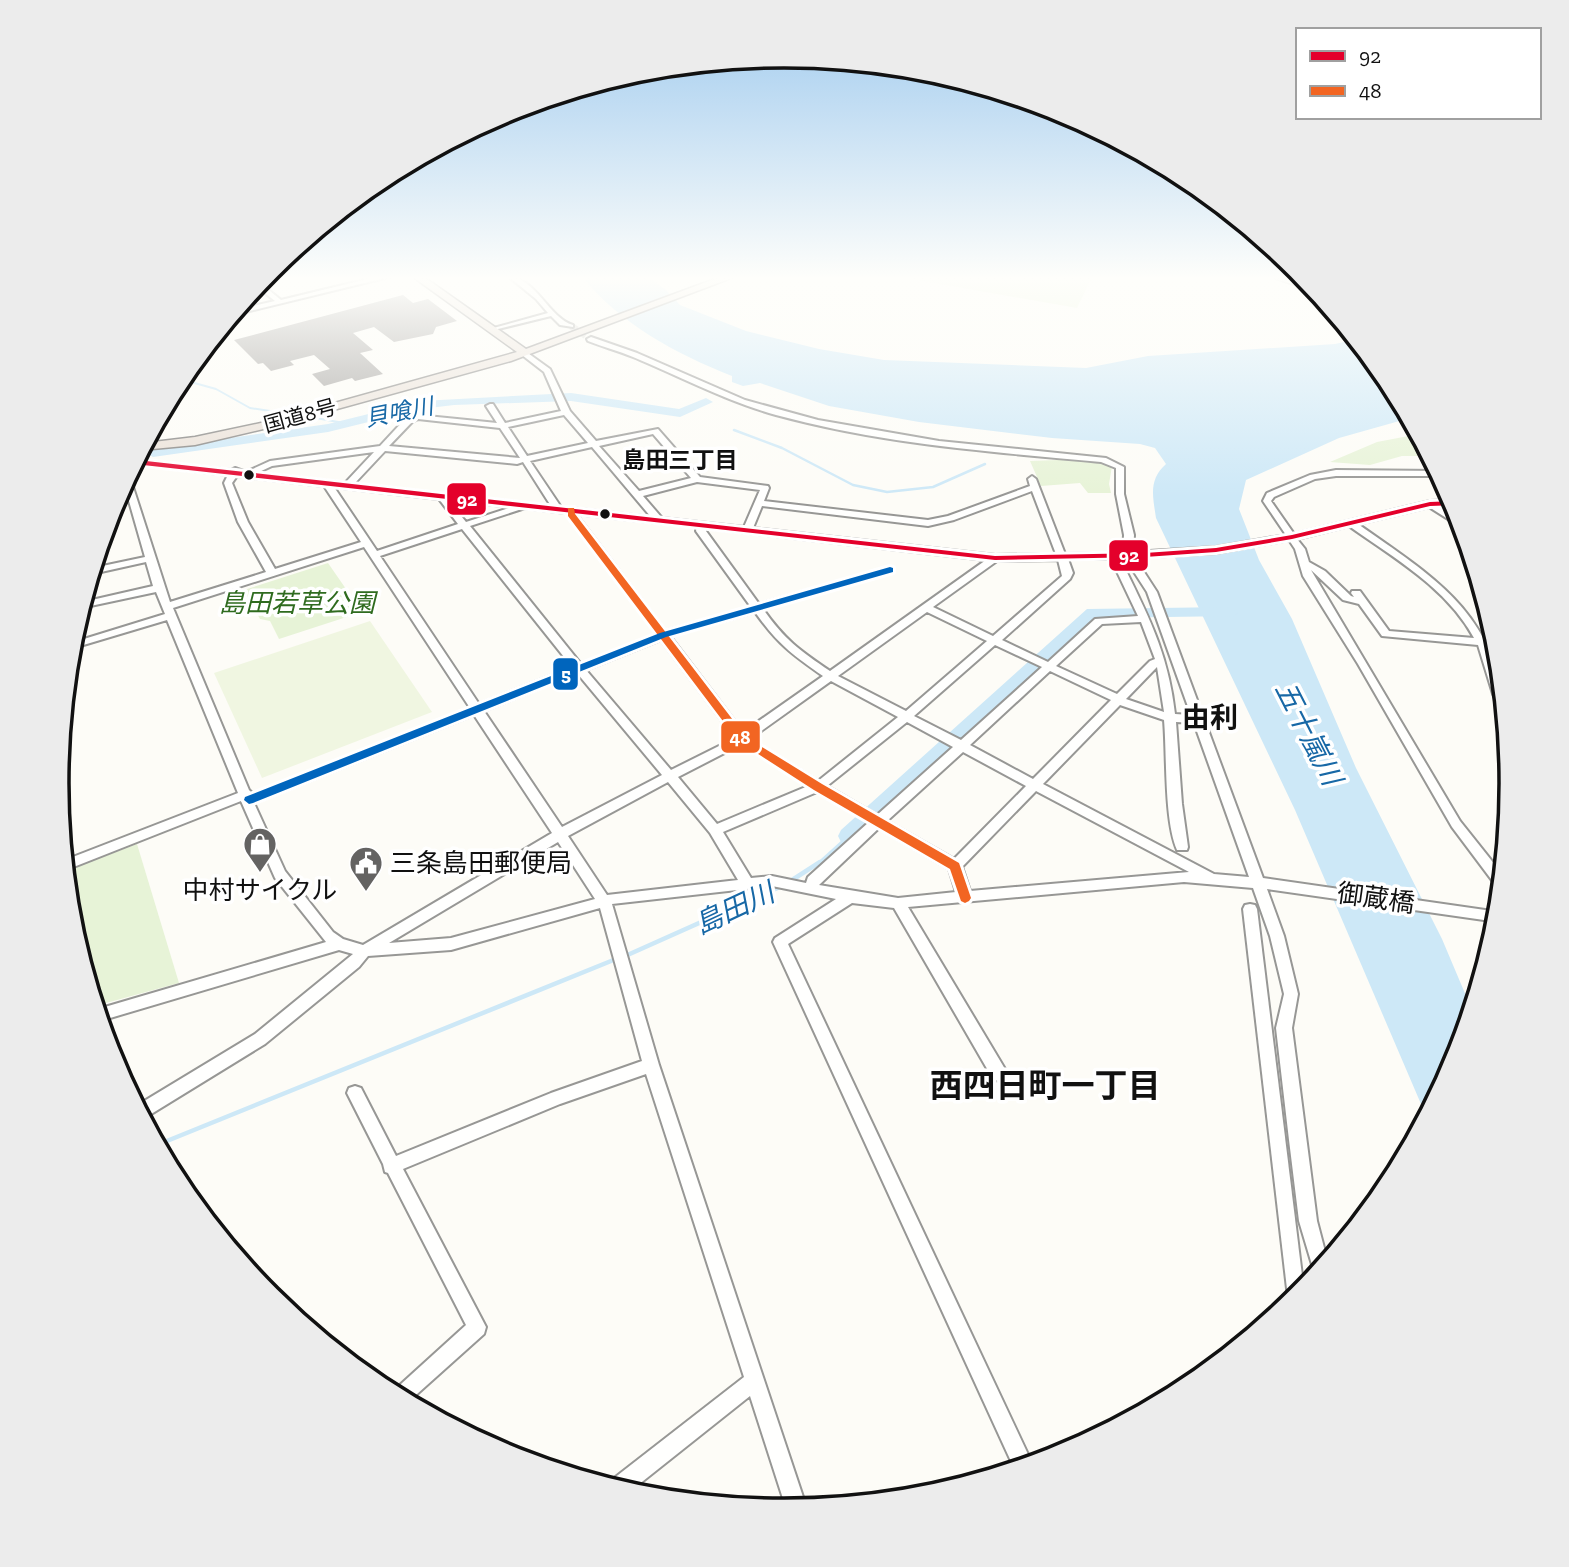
<svg xmlns="http://www.w3.org/2000/svg" width="1569" height="1567" font-family="'Zilla Slab','Noto Sans JP',serif">
<style>
.green{fill:#e7f3d7}
.pitch{fill:#f0f6e1}
.water{fill:#cde8f7}
.lines{fill:none;stroke-linecap:round;stroke-linejoin:round}
.stream-far3{stroke:#cde8f7;stroke-width:2}
.stream-far2{stroke:#cde8f7;stroke-width:2.5}
.stream-far1{stroke:#cde8f7;stroke-width:3.5}
.stream{stroke:#cde8f7;stroke-width:4.5}
.river{fill:#cde8f7;fill-rule:evenodd}
.building{fill:#a19f9c}
.minor-tunnel{stroke:#dad9d4;stroke-width:7;stroke-dasharray:7 3.5;stroke-linecap:butt}
.minor-casing{stroke:#979795;stroke-width:4}
.major-casing{stroke:#858482;stroke-width:3}
.highway-casing{stroke:#858482;stroke-width:3}
.minor{fill:#fffffe;fill-rule:evenodd}
.major{fill:#ede9dc;fill-rule:evenodd}
.highway{fill:#eae1d8;fill-rule:evenodd}
.bus-1-casing{stroke:#fff;stroke-width:6}
.bus-2-casing{stroke:#fff;stroke-width:6}
.bus-3-casing{stroke:#fff;stroke-width:6}
.bus-1{fill:#e4002b;fill-rule:evenodd}
.bus-2{fill:#f26522;fill-rule:evenodd}
.bus-3{fill:#0065bd;fill-rule:evenodd}
.bus-dot{fill:#111;stroke:#fff;stroke-width:2.5}
.labels{text-anchor:middle;stroke-width:7;stroke-linejoin:round;paint-order:stroke}
.far-street-label{font-size:21px;fill:#111;stroke:#fff}
.far-water-label{font-size:23px;font-style:italic;fill:#1768a6;stroke:#fff}
.far-neighbourhood-label{font-size:23px;font-weight:bold;fill:#111;stroke:#fff}
.park-label{font-size:26px;font-style:italic;fill:#2f6b1f;stroke:#fff}
.poi-label{font-size:26px;fill:#111;stroke:#fff;text-anchor:start}
.street-label{font-size:26px;fill:#111;stroke:#fff}
.neighbourhood-label{font-size:28px;font-weight:bold;fill:#111;stroke:#fff}
.water-label{font-size:28px;font-style:italic;fill:#1768a6;stroke:#fff}
.near-neighbourhood-label{font-size:33px;font-weight:bold;fill:#111;stroke:#fff}
.rim{fill:none;stroke:#111;stroke-width:3.5}
.line-badge{stroke:#fff;stroke-width:2.5}
.badge-label{font-size:19px;text-anchor:middle;font-weight:bold;fill:#fff}
</style>
<rect width="100%" height="100%" fill="#fdfcf7"/>
<g class="green">
<path d="M900 277H1092L1077 308Z"/>
<path d="M1419 434 1431 456H1402L1370 465 1330 462 1377 442Z"/>
<path d="M1084 459 1112 466 1109 484 1111 493H1088L1080 483 1041 486 1030 461Z"/>
<path d="M328 563 362 612 279 639 270 621 260 619 244 590Z"/>
<path d="M137 844 179 983 95 1006 71 925 66 871Z"/>
</g>
<path class="pitch" d="M370 621 432 712 262 778 214 673Z"/>
<path class="water" d="M582 277H648L666 290 680 305 746 331 819 349 884 360 1086 368 1148 356 1335 344 1357 339 1390 380 1410 418 1339 438 1246 480 1239 509 1259 560 1292 619 1356 768 1442 939 1472 1010 1456 1062 1427 1118 1295 810 1156 518C1153 497 1148 480 1166 464L1155 448 1140 444 1052 438 919 422 829 406 760 383 743 386 732 382V376C676 354 621 324 582 277Z"/>
<g class="lines">
<g class="stream-far3">
<path d="M180 379 216 389 250 408 296 415"/>
<path d="M304 416 344 423"/>
</g>
<path class="stream-far2" d="M734 430 782 448 853 485 887 492 933 487 985 464"/>
<path class="stream-far1" d="M818 864 849 836"/>
<g class="stream">
<path d="M789 882 820 862"/>
<path d="M623 957 782 886"/>
<path d="M157 1145 616 959"/>
</g>
<g class="river">
<path d="M571 393 679 409 706 398 713 402 680 417 571 401 454 405 421 409 328 432 153 457 146 453 153 449 328 424 421 401Z"/>
<path d="M1229 607 1238 612 1235 616 1098 618 857 842H841L838 836 841 830 1087 609Z"/>
</g>
</g>
<path class="building" d="M403 295 413 303 428 299 457 321 436 327 433 334 394 342 374 327 353 333 373 350 360 353 383 374 355 381 352 378 324 386 312 374 330 369 314 355 290 361 294 365 271 371 263 363 258 364 234 340Z"/>
<g class="lines">
<path class="minor-tunnel" d="M571 326 591 339"/>
<defs>
<g id="minor">
<path d="M376 277H389L233 315 236 310 275 301 256 286 259 282 281 300Z"/>
<path d="M509 277C535 277 550 319 573 325V327L560 325 551 316 490 331V329L548 313 536 299Z"/>
<path d="M591 337 637 353 745 400 818 420 939 441 1106 458 1124 467V494L1134 535 1133 552 1216 547 1286 535 1263 501 1267 493 1310 475 1336 470 1439 471 1441 476H1336L1315 479 1274 497 1271 501 1294 534 1430 501 1454 500 1457 505 1441 506 1461 519 1463 526H1459L1429 507 1358 524C1433 577 1495 612 1505 713L1501 712 1493 694 1478 645 1382 636 1359 604 1343 600 1311 570 1460 821 1503 875 1502 888 1497 887 1452 827 1358 664 1303 576 1295 549 1289 540 1216 553 1135 558 1157 592 1263 878 1499 912 1498 922 1267 889 1284 936 1298 994 1292 1028 1317 1221 1328 1263 1316 1278 1299 1221 1289 1140 1276 1028 1284 994 1270 936 1253 888 1184 882 908 907 1005 1069 1007 1074 1005 1079 999 1081 993 1079 894 908 852 903 788 944 1033 1465 1015 1470 773 942 775 938 836 899 772 886 612 904 659 1065 807 1509 787 1511 750 1396 628 1493 607 1486 609 1482 744 1377 646 1074 560 1104 403 1169 486 1327 484 1334 407 1403 390 1394 466 1325 388 1173 385 1172 383 1164 347 1093 349 1088 355 1086 361 1088 396 1156 551 1093 642 1061 600 908 451 950 368 956 359 967 265 1044 143 1119 136 1106 255 1034 353 954 339 950 100 1021 96 1009H98L326 942 275 878 241 801 66 870 65 860 238 793 167 620 70 649 71 643 165 614 156 592 81 608 83 602 153 586 146 562 92 574 93 568 145 557 125 487V482L130 472 133 474V487L170 602 266 572 238 522 224 483 228 475 134 464 137 460 231 470 235 468 246 472 270 461 380 446 406 418 417 415 497 423 486 406 490 404H493L505 423 561 411 544 372 522 355V351H525L550 369 570 411 596 441 658 429 700 477 768 486 769 488 764 501 928 520 948 516 1030 486 1028 479 1032 476 1036 479 1065 554 1123 553 1124 535 1116 494V468L1101 462C992 452 882 444 776 415 726 401 681 377 633 357 619 351 603 347 588 341L587 339ZM564 415 588 443 527 456 508 427ZM418 419 500 428 520 458 389 446 412 422ZM653 434 691 478 639 491 599 446ZM592 447 651 517 561 507 530 461ZM385 451 517 464 523 462 551 506 354 484ZM374 452 345 483 257 473 272 466ZM237 476 324 486 361 542 275 569 248 522 232 483ZM697 482 760 490 744 527 662 518 643 496ZM334 487 439 499 458 524 377 551ZM1032 491 1056 554 995 555 753 528 762 506 928 526 954 520ZM448 500 512 507 466 522ZM525 508 566 513 657 634 581 664 470 526ZM576 514 697 527 696 531 751 607 665 631ZM1349 526C1394 558 1447 588 1474 638L1389 631 1360 591H1352L1351 593 1354 597 1351 596 1325 571 1309 562 1305 549 1297 539ZM706 528 986 560 830 671C799 650 785 640 763 609L893 572V568H887L759 604 706 531ZM462 529 572 667 479 704 380 556ZM364 547 470 708 253 794 249 790 173 608ZM1120 558H1125L1147 592 1191 715 1175 714C1168 651 1147 614 1120 558ZM1068 559H1111L1138 616 1095 619 1048 662 1002 640 1070 579 1073 573ZM1058 560 1062 576 993 636 933 607 997 561ZM755 612C777 643 791 654 823 676L743 732 670 636ZM927 612 987 641 906 711 838 676ZM1141 622 1155 659 1150 661 1117 694 1056 666 1102 624ZM661 640 735 738 671 770 586 670ZM995 645 1042 667 961 740 914 716ZM1157 667 1164 712 1126 699ZM1050 671 1111 700 1033 779 970 745ZM577 673 662 775 562 827 484 711ZM831 681 898 717 818 781 750 739ZM1120 705 1164 720C1167 754 1164 820 1177 850H1187L1188 847 1182 804 1176 722 1194 723 1249 877 1214 874 1043 784ZM474 715 552 833 363 945 343 939 333 932 285 871 254 803ZM907 722 953 747 877 815 827 786ZM742 744 808 786 717 824 678 777ZM963 752 1026 786 954 859 887 821ZM668 782 710 833 738 880 607 895 568 836ZM1036 791 1189 872 970 891 962 867ZM817 792 869 822 808 877 806 883 772 876 751 878 723 832ZM879 828 949 869 956 892 898 898 819 885ZM558 842 595 899 451 938 389 943Z"/>
<path d="M1250 904 1255 905 1257 909 1304 1292 1289 1306 1243 909 1245 905Z"/>
</g>
<path id="major" d="M1271 277C1286 277 1309 281 1319 293Z"/>
<path id="highway" d="M413 277H424L526 349 720 277H734L511 361 272 427 195 445 142 450 145 443 195 437 270 421 517 352Z"/>
</defs>
<use href="#minor" class="minor-casing"/>
<use href="#major" class="major-casing"/>
<use href="#highway" class="highway-casing"/>
<use href="#minor" class="minor"/>
<use href="#major" class="major"/>
<use href="#highway" class="highway"/>
<defs>
<path id="bus-1" d="M137 460 995 556 1145 553 1216 548 1292 535 1430 502 1454 501 1457 505 1430 506 1292 539 1216 552 1145 557 995 560 134 464Z"/>
<path id="bus-2" d="M568 508H574L575 514 746 737 822 784 959 863 971 898 969 901 965 903 961 901 950 869 814 790 738 741 568 516Z"/>
<path id="bus-3" d="M890 567 893 568V572L666 637 253 803 249 804 244 800 245 797 660 633Z"/>
</defs>
<use href="#bus-1" class="bus-1-casing"/>
<use href="#bus-2" class="bus-2-casing"/>
<use href="#bus-3" class="bus-3-casing"/>
<use href="#bus-1" class="bus-1"/>
<use href="#bus-2" class="bus-2"/>
<use href="#bus-3" class="bus-3"/>
</g>
<linearGradient id="sky" x2="0" y2="1"><stop stop-color="#9dc9ee"/><stop offset="0.56" stop-color="#fefefb"/><stop offset="1" stop-color="#fefefb" stop-opacity="0"/></linearGradient>
<rect width="1569" height="497" fill="url(#sky)"/>
<defs>
<symbol id="shop-pin" viewBox="-11 -11 22 30"><path d="M0 17L-7.5 6A9.5 9.5 0 1 1 7.5 6Z" fill="#646362" stroke="#fff"/><path d="M-5-2.5h2.3a2.7 3.5 0 0 1 5.4 0H5L5.5 6h-11ZM-1.5-2.5h3a1.5 2.3 0 0 0-3 0Z" fill="#fff"/></symbol>
<symbol id="civic-pin" viewBox="-11 -11 22 30"><path d="M0 17L-7.5 6A9.5 9.5 0 1 1 7.5 6Z" fill="#646362" stroke="#fff"/><path d="M-.6-6.5H3V-4.5H.6V-3L4-1V1h2V6H-6V1h2V-1L-.6-3ZM-1.2 2.5V6h2.4V2.5Z" fill="#fff"/></symbol>
</defs>
<g fill-rule="evenodd">
<use href="#shop-pin" x="241" y="825" width="38" height="52"/>
<use href="#civic-pin" x="347" y="844" width="38" height="52"/>
</g>
<g class="bus-dot">
<circle cx="249" cy="475" r="6"/>
<circle cx="605" cy="514" r="6"/>
</g>
<g class="labels">
<g class="far-street-label">
<text transform="translate(300 416) rotate(-15)" y="7">国道8号</text>
</g>
<g class="far-water-label">
<text transform="translate(399 412) rotate(-11)" y="8">貝喰川</text>
</g>
<g class="far-neighbourhood-label">
<text x="680" y="468">島田三丁目</text>
</g>
<g class="park-label">
<text x="297" y="612">島田若草公園</text>
</g>
<g class="poi-label">
<text x="390" y="872">三条島田郵便局</text>
<text x="260" y="899" text-anchor="middle">中村サイクル</text>
</g>
<g class="street-label">
<text transform="translate(1376 898) rotate(8)" y="9">御蔵橋</text>
</g>
<g class="neighbourhood-label">
<text x="1210" y="727">由利</text>
</g>
<g class="water-label">
<text transform="translate(1309 733) rotate(63)" y="10">五十嵐川</text>
<text transform="translate(734 908) rotate(-25)" y="10">島田川</text>
</g>
<g class="near-neighbourhood-label">
<text x="1045" y="1097">西四日町一丁目</text>
</g>
</g>
<path d="M0 0H1569V1567H0ZM69 783a715 715 0 1 1 1430 0a715 715 0 1 1-1430 0Z" fill="#ececec" fill-rule="evenodd"/>
<path class="rim" d="M69 783a715 715 0 1 1 1430 0a715 715 0 1 1-1430 0Z"/>
<g class="line-badge">
<rect x="446" y="482" width="41" height="34" rx="7" fill="#e4002b"/>
<rect x="1108" y="539" width="41" height="33" rx="7" fill="#e4002b"/>
<rect x="552" y="657" width="27" height="34" rx="7" fill="#0065bd"/>
<rect x="720" y="720" width="41" height="34" rx="7" fill="#f26522"/>
</g>
<g class="badge-label">
<text x="467" y="506">92</text>
<text x="1129" y="562">92</text>
<text x="566" y="681">5</text>
<text x="740" y="744">48</text>
</g>
<rect x="1296" y="28" width="245" height="91" fill="#ffffff" stroke="#a0a0a0" stroke-width="2"/>
<rect x="1310" y="51" width="35" height="10" fill="#e4002b" stroke="#a0a0a0" stroke-width="2"/>
<text x="1359" y="63" font-size="21" fill="#111111">92</text>
<rect x="1310" y="86" width="35" height="10" fill="#f26522" stroke="#a0a0a0" stroke-width="2"/>
<text x="1359" y="98" font-size="21" fill="#111111">48</text>
</svg>
